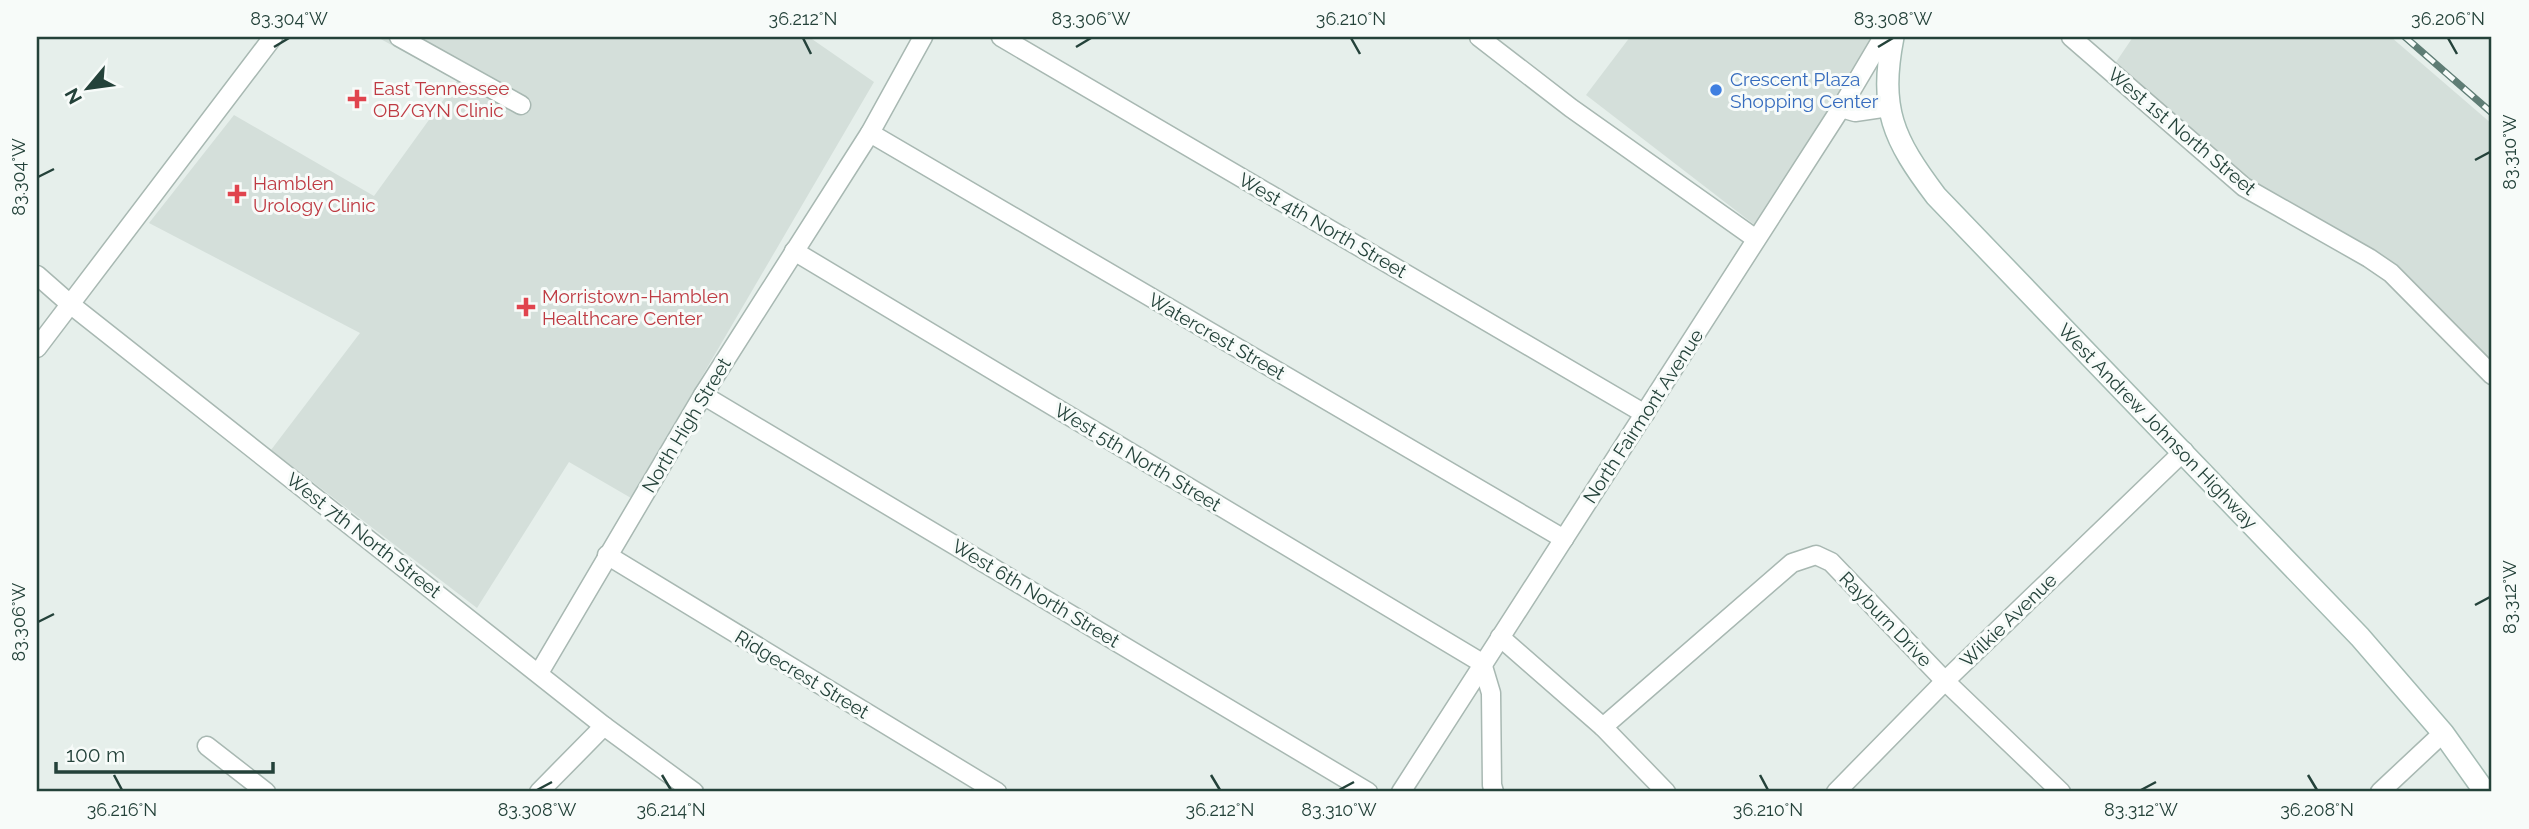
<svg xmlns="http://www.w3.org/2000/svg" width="2529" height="829" font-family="Raleway,sans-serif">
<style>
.built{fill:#d4dfda}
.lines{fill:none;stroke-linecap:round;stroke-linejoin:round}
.minor-casing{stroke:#a8b8b2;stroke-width:21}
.secondary-casing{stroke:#a4bbb3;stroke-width:24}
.minor{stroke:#fff;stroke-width:18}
.secondary{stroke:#fff;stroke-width:21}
.rail-casing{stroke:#5f7d75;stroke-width:7}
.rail{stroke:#f7fbf9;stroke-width:4.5;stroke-dasharray:13;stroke-linecap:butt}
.ticks{fill:none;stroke:#24423a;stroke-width:2.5}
.shop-dot{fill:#3f7fe0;stroke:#f7fbf9;stroke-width:2.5}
.health-dot{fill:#e0444e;stroke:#f7fbf9;stroke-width:2.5}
.labels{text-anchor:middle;stroke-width:6;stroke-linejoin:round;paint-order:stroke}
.shop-label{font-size:19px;fill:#366cbe;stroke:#f7fbf9;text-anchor:start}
.health-label{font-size:19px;fill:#be3a42;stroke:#f7fbf9;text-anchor:start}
.street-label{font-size:19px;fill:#24423a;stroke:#f7fbf9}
.neatline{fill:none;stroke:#24423a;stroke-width:2.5}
.ticks-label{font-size:18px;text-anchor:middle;fill:#24423a}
</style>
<rect width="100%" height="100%" fill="#e6efeb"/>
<g class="built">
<path d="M377 37H809L874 82 631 498 569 462 477 608 271 450 360 333 149 223 234 115 374 196 457 81Z"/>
<path d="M1630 37H1876L1756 226 1586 95Z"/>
<path d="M2133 37H2391L2492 124V375L2391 273 2253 193 2110 71Z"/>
</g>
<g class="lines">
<defs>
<g id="minor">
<path d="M399 37 521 105"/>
<path d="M1001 37 1645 414"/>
<path d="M1479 37 1571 108 1756 239"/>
<path d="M2071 37 2244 187 2369 258 2391 273 2492 375"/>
<path d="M1841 108 1855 112 1889 107"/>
<path d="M870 133 1564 539"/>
<path d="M794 251 1482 663"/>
<path d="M37 275 70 304 604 726 694 792"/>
<path d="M37 348 273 37"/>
<path d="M703 395 1368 792"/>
<path d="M607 555 997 792"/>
<path d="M1500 637 1603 727 1666 792"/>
<path d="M1482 663 1491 693 1492 785 1494 792"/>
<path d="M539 673 703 395 870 133 923 37"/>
<path d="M1603 727 1792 563 1816 555 1831 562 1945 681 2061 792"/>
<path d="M207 746 266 792"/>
<path d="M539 792 604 726"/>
<path d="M1401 792 1841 108 1883 37"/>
<path d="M1836 792 1945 681 2184 451"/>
<path d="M2380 792 2443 733"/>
</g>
<path id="secondary" d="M1893 37C1879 109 1893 139 1936 196L2360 637 2443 733 2485 792"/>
</defs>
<use href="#minor" class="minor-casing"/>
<use href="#secondary" class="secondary-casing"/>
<use href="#minor" class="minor"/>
<use href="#secondary" class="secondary"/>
<defs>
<path id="rail" d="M2405 37 2492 113"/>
</defs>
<use href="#rail" class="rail-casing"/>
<use href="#rail" class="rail"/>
</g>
<path class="ticks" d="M803 38 811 54M1351 38 1360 54M2448 38 2457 54M274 47 289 38M1076 47 1091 38M1878 47 1893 38M2475 160 2490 152M38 177 54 169M2475 605 2490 597M38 622 54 614M114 775 122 790M662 775 671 790M1211 775 1220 790M1760 775 1768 790M2308 775 2317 790M537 790 552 782M1339 790 1354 782M2141 790 2156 782"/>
<circle class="shop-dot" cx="1716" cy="90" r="7"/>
<g class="health-dot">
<path d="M353.5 88.5h7v7h7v7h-7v7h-7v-7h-7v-7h7z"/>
<path d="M233.5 183.5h7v7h7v7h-7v7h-7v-7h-7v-7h7z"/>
<path d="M522.5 296.5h7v7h7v7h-7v7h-7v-7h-7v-7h7z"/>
</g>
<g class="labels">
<g class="shop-label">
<text x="1730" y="86">Crescent Plaza<tspan x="1730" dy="22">Shopping Center</tspan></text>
</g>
<g class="health-label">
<text x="373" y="95">East Tennessee<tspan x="373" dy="22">OB/GYN Clinic</tspan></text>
<text x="253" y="190">Hamblen<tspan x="253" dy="22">Urology Clinic</tspan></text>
<text x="542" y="303">Morristown-Hamblen<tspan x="542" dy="22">Healthcare Center</tspan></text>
</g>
<g class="street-label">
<text transform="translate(2182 131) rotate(40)" y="7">West 1st North Street</text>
<text transform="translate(1323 225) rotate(30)" y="7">West 4th North Street</text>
<text transform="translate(1217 336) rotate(30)" y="7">Watercrest Street</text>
<text transform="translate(1643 416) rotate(-57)" y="7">North Fairmont Avenue</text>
<text transform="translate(686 425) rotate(-59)" y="7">North High Street</text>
<text transform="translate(2158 426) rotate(46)" y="7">West Andrew Johnson Highway</text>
<text transform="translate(1138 457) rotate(31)" y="7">West 5th North Street</text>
<text transform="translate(364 535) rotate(38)" y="7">West 7th North Street</text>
<text transform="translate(1036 593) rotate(31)" y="7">West 6th North Street</text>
<text transform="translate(1886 619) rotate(46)" y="7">Rayburn Drive</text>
<text transform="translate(2008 620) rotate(-44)" y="7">Wilkie Avenue</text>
<text transform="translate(802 674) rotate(31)" y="7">Ridgecrest Street</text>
</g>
</g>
<rect width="2529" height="829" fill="none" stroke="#f7fbf9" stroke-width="77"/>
<g transform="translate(88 88) rotate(241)" stroke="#f7fbf9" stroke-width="5" paint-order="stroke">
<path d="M0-5L12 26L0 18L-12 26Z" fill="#24423a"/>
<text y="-10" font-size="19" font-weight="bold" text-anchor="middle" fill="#24423a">N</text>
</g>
<path d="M56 762v10h217v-10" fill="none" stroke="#24423a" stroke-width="3.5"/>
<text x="66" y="762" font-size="21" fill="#24423a" stroke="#f7fbf9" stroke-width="5" paint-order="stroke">100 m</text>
<rect x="38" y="38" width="2452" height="752" class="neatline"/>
<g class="ticks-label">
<text x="289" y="25">83.304°W</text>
<text x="803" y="25">36.212°N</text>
<text x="1091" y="25">83.306°W</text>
<text x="1351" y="25">36.210°N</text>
<text x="1893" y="25">83.308°W</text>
<text x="2448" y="25">36.206°N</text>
<text transform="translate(2510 152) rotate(-90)" y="6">83.310°W</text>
<text transform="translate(19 177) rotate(-90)" y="6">83.304°W</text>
<text transform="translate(2510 597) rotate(-90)" y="6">83.312°W</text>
<text transform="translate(19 622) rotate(-90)" y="6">83.306°W</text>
<text x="122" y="816">36.216°N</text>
<text x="537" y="816">83.308°W</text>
<text x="671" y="816">36.214°N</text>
<text x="1220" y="816">36.212°N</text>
<text x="1339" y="816">83.310°W</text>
<text x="1768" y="816">36.210°N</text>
<text x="2141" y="816">83.312°W</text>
<text x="2317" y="816">36.208°N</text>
</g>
</svg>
